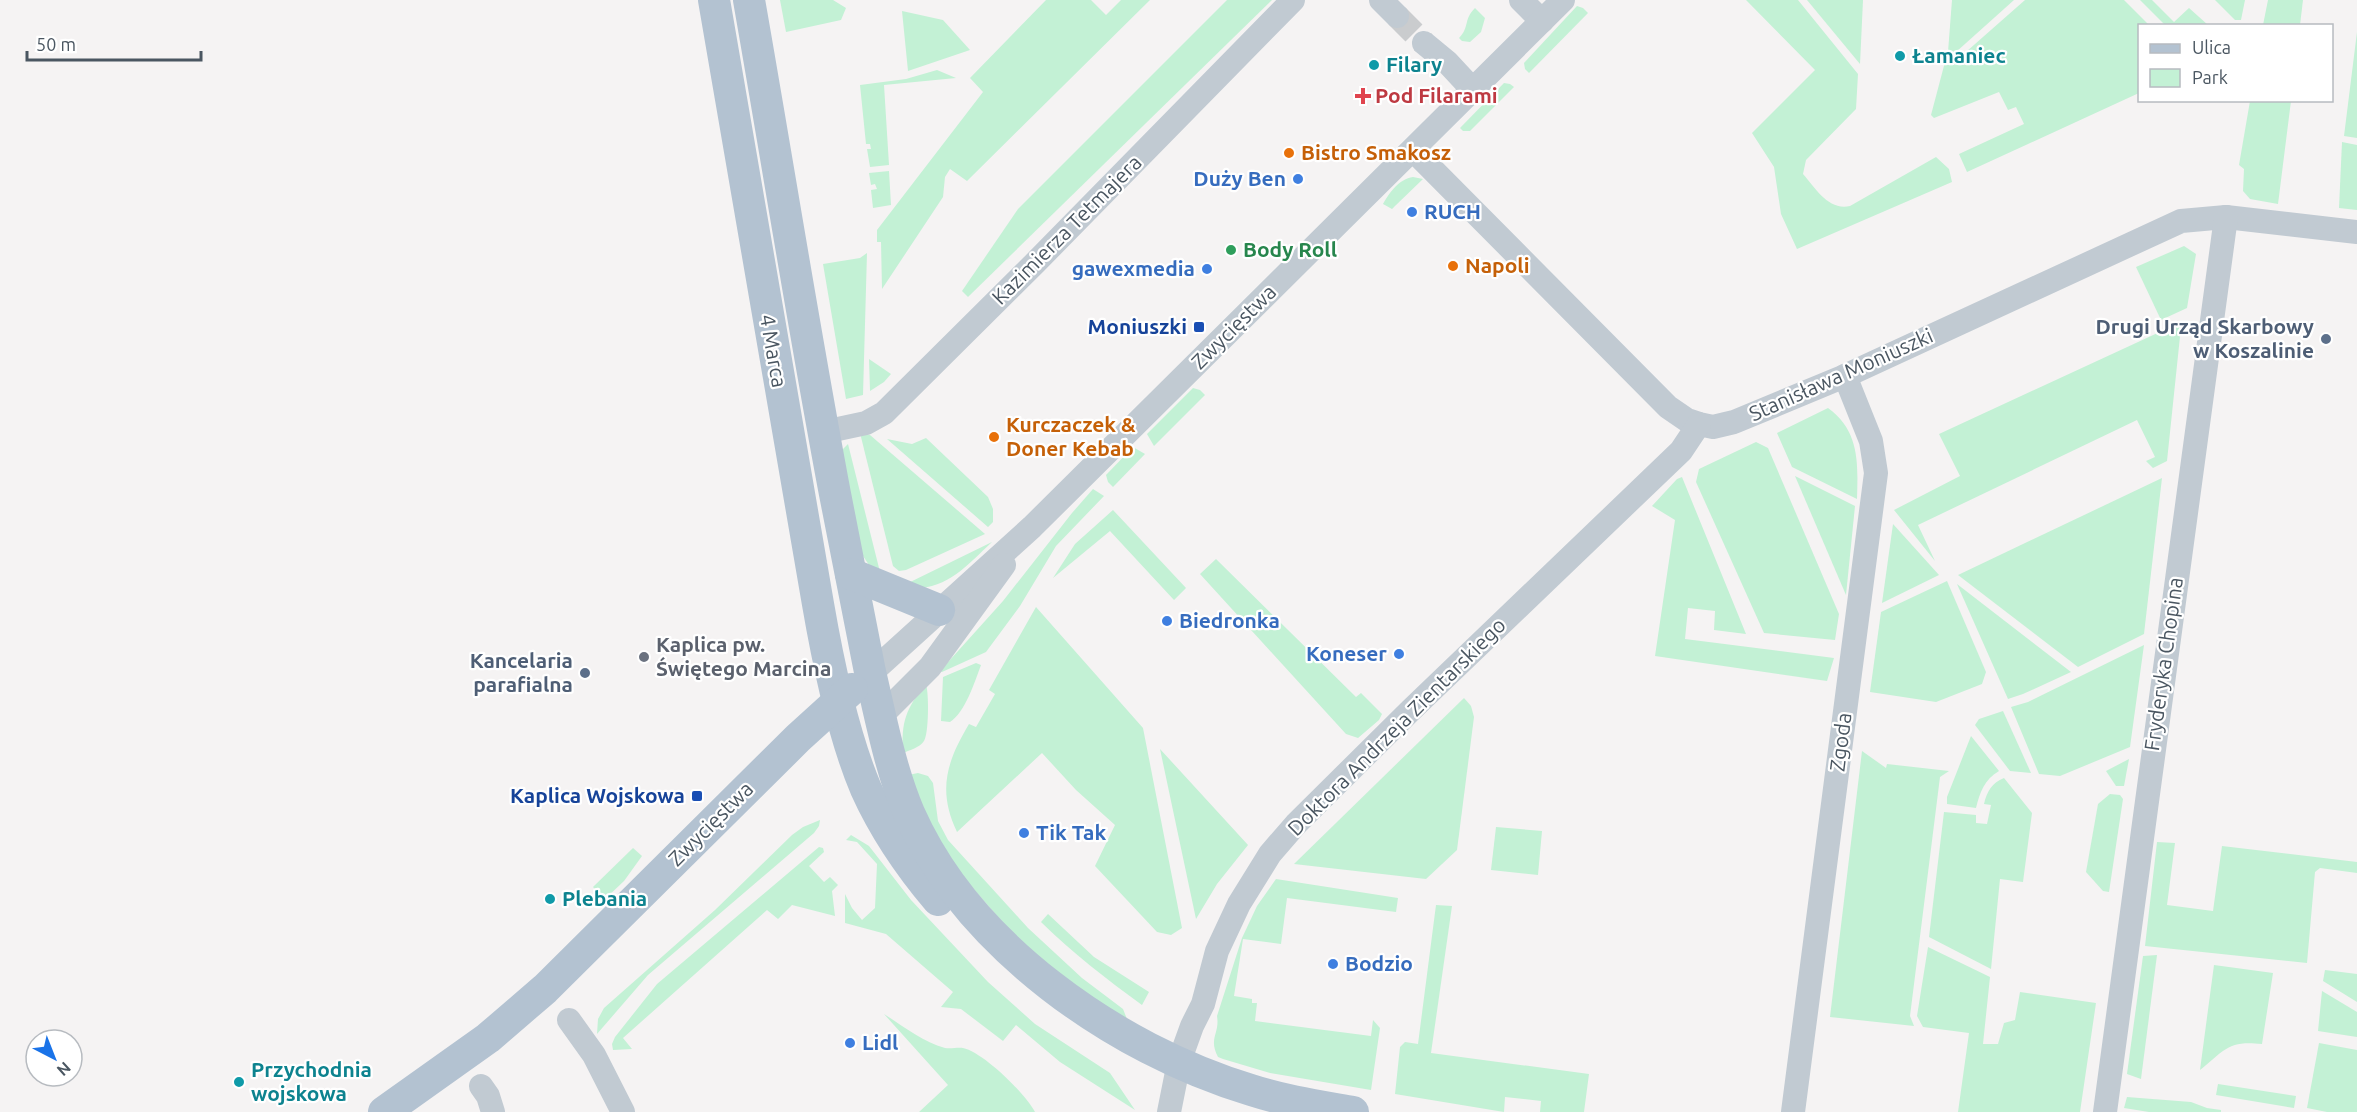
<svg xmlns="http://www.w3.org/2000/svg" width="2357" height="1112" font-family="Ubuntu,sans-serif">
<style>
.green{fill:#c3f1d5}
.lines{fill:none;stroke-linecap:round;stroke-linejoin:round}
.minor-tunnel{stroke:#caccce;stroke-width:24;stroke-dasharray:24 12;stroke-linecap:butt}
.minor{stroke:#c1cad2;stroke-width:24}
.major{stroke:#b3c2d1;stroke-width:32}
.culture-dot{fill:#0f9aa8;stroke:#fff;stroke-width:2}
.health-dot{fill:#e0444e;stroke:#fff;stroke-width:2}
.food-dot{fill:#e8710a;stroke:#fff;stroke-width:2}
.shop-dot{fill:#3f7fe0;stroke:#fff;stroke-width:2}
.leisure-dot{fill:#2e9e5b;stroke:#fff;stroke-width:2}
.transit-dot{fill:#1a4fb4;stroke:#fff;stroke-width:2}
.service-dot{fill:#5c6f8a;stroke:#fff;stroke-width:2}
.worship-dot{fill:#6b7280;stroke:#fff;stroke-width:2}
.labels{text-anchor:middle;stroke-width:4.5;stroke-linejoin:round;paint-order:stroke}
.culture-label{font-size:21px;font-weight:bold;fill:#0d838f;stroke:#fff;text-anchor:start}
.health-label{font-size:21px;font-weight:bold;fill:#be3a42;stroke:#fff;text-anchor:start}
.food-label{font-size:21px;font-weight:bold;fill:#c56008;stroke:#fff;text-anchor:start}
.shop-label{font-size:21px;font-weight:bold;fill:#366cbe;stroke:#fff;text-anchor:start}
.street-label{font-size:21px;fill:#4a5661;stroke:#fff}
.leisure-label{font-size:21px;font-weight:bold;fill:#27864d;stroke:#fff;text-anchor:start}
.transit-label{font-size:21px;font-weight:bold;fill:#164399;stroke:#fff;text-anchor:end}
.service-label{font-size:21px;font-weight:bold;fill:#4e5e75;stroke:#fff;text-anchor:end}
.worship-label{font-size:21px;font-weight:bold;fill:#5b616d;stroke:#fff;text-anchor:start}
</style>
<rect width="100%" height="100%" fill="#f5f3f3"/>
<g class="green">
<path d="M780 0H833L846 8 841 20 786 32Z"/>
<path d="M1046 0H1091L1106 15 1121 0H1150L967 181 950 169 945 177 943 197 882 289 881 242H877V230L983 92 970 78Z"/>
<path d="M1227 0H1272L968 297 962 291 1018 209Z"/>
<path d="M1746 0H1798L1858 74 1856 109 1806 160 1803 174C1816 189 1829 211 1850 206L1936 157 1949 169 1952 182 1797 249 1781 214 1774 167 1752 133 1815 70Z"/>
<path d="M1807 0H1863L1860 64Z"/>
<path d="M1952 0H2014L1956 52H1948Z"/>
<path d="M2025 0H2124L2149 25 2140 26 2139 93 1967 172 1959 154 2024 124 2016 107 2008 110 1999 92 1934 118 1931 115 1945 62 1958 59Z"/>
<path d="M2140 0H2152L2174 22 2189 8 2208 25H2165Z"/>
<path d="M2215 0H2245L2241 20H2235Z"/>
<path d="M2268 0H2303L2300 25H2263Z"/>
<path d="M1577 6 1583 8 1588 13 1529 73 1525 69 1524 63Z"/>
<path d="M1475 8 1485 18 1481 32 1470 42 1462 41 1459 38C1470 27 1463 20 1475 8Z"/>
<path d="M902 11 943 20 970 50 908 71Z"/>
<path d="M2357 32V138L2344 136Z"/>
<path d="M937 70 956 78 884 85 889 165 870 167 867 149H871L870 144H866L860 85 906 79Z"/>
<path d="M1504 83 1510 84 1514 87 1470 131H1463L1460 128Z"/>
<path d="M2250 101H2291L2278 204 2250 199 2243 191 2244 169 2239 165Z"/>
<path d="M2342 142 2357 145V210L2339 208Z"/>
<path d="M889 171 891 205 873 208 871 190 877 189 875 184 871 185 869 173Z"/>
<path d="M1413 177 1423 179 1395 206 1392 209 1383 204C1390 192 1399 179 1413 177Z"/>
<path d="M2184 246 2196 254 2187 308 2161 320 2136 267Z"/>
<path d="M867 253 863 395 846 399 823 264 860 258Z"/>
<path d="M2177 324 2181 327 2167 461 2153 468 2146 461 2155 457 2137 420 1918 525 1935 561 1894 510 1960 476 1939 434Z"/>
<path d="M869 359 891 374 884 382 870 391Z"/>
<path d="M1193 388 1200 390 1205 395 1154 446 1147 434Z"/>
<path d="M1828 408C1860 431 1858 464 1857 499L1792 467 1777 433Z"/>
<path d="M860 433 870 435 985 534 906 570 899 571 893 566Z"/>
<path d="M926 438 988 497 993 509V522L988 527 887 439 912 444Z"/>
<path d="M1756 442 1768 448 1839 614 1835 640 1764 633 1696 482 1699 469Z"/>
<path d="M848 444 881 576 869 565 861 553 840 459 843 449Z"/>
<path d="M1133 447 1145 454 1113 487 1108 482 1106 475Z"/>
<path d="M1795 476 1855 506 1846 595Z"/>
<path d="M1682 477 1746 634 1714 630 1715 611 1688 608 1685 639 1834 658 1827 681 1655 656 1675 520 1652 506 1677 479Z"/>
<path d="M2162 478 2144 634 2078 667 1958 575Z"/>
<path d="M1093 489 1104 496 1056 546 1020 606 986 652 942 672 940 671 1003 601 1072 513Z"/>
<path d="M1113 510 1186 588 1174 600 1110 531 1053 578 1075 544Z"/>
<path d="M1893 524 1939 575 1882 603Z"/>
<path d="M992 542C963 569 944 594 900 587Z"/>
<path d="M1216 559 1356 697 1361 693 1382 714 1379 720 1358 738 1346 734 1200 574Z"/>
<path d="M1947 581 1986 672 1982 684 1936 702 1870 692 1881 612Z"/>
<path d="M1957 584 2071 672 2023 694 2008 699Z"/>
<path d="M1036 607 1143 728 1182 928 1171 935 1157 932 1095 866 1115 825 1076 790 1042 753 957 832C937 790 947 761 969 724L976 727 995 694 989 690Z"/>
<path d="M2144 645 2130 747 2060 776 2039 774 2011 707 2028 702Z"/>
<path d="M976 663 981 665C975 681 965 713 950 722L941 721 943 677Z"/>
<path d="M926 684C929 694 929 733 924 741 919 748 910 750 903 753 901 722 906 708 926 684Z"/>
<path d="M1464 698 1471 706 1474 717 1457 850 1426 879 1294 864Z"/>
<path d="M2003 711 2031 773 2010 771 1975 725 1979 719Z"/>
<path d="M1971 736 1999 771C1984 780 1980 792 1976 808L1947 804V797Z"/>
<path d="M1160 749 1248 845 1217 884 1196 919Z"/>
<path d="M1862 751 1886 768 1887 764 1949 771 1940 777 1910 1016 1914 1026 1830 1017Z"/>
<path d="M2129 759 2124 786H2116L2106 771Z"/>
<path d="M918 773 928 776 933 783 938 821 948 840 1028 928 1082 978 1123 1009 1127 1019 1125 1027 1025 948 945 856 908 775Z"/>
<path d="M2004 778 2032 813 2023 882 2000 879 1991 969 1929 937 1944 812 1976 815V823L1987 824 1991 805 1984 804C1987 791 1992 783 2004 778Z"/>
<path d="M2110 794 2120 795 2123 799 2109 892 2103 891 2086 872 2098 804Z"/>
<path d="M820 820 819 826 814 833 648 975 597 1034 598 1019 604 1008 715 910 792 835 803 827Z"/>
<path d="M1496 827 1542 831 1538 875 1491 870Z"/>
<path d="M851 835 869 846 911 900 988 982 1035 1024 1110 1073 1135 1110 1060 1062 1016 1025 1003 1041 961 1009 941 1007 953 992 886 934 845 923V894L852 908 862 920 875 908 877 864 857 842 846 840Z"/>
<path d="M2157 842 2175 843 2167 905 2213 911 2222 846 2357 862V873L2320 868 2315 872 2307 963 2145 946Z"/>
<path d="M819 847 823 848 824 852 809 866 824 882 830 877 838 885 832 891 835 916 792 905 778 919 767 910 623 1038 632 1049 613 1050 612 1044 615 1037 657 984Z"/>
<path d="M633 848 642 856 624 881 604 900 593 887Z"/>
<path d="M1276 879 1398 898 1396 912 1287 898 1281 944 1243 939 1234 996 1252 999V1003H1257L1255 1021 1371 1036 1373 1020 1380 1028 1371 1090 1270 1073 1223 1059 1218 1057C1208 1038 1220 1034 1217 1016L1242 938 1257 906Z"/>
<path d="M1436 905 1452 906 1431 1053 1589 1074 1584 1112H1540L1541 1101 1505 1097 1504 1112 1395 1094 1400 1047 1405 1042 1418 1044Z"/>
<path d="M1048 914 1094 957 1149 992 1142 1005C1105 978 1074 954 1041 922Z"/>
<path d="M1928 947 1990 977 1983 1044H1998L2004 1023 2015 1020 2020 992 2096 1003 2080 1112H1958L1969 1033 1923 1027 1917 1016Z"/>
<path d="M2157 955 2141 1079 2127 1074 2143 956Z"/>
<path d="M2214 965 2273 973 2262 1044C2228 1040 2225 1050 2200 1070Z"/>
<path d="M2325 970 2357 974V1002L2323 981Z"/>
<path d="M2322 991 2357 1012V1037L2318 1031Z"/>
<path d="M884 1014C903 1026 923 1042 945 1048 951 1049 958 1047 963 1048 983 1052 1026 1094 1035 1112H919L948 1085Z"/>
<path d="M2319 1043 2357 1050V1112H2327L2307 1108Z"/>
<path d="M2218 1084 2296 1096 2294 1108 2216 1095Z"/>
<path d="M2127 1097 2191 1102 2207 1108 2221 1110V1112H2149L2124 1108Z"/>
</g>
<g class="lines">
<path class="minor-tunnel" d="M1397 16 1424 43"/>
<g class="minor">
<path d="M1381 0 1397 16"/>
<path d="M1521 0 1542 21"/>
<path d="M1424 43 1447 62 1473 90"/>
<path d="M1413 150 1668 407 1687 420 1699 424 1713 427 1734 422 1845 376 2181 221 2226 217 2357 232"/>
<path d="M824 432 866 423 884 413 1035 263 1293 0"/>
<path d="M871 673 1032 527 1563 0"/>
<path d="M880 717 930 667 1004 565"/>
<path d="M569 1020 594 1055 623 1112"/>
<path d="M481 1086 488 1096 493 1112"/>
<path d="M1169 1112 1179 1062 1192 1026 1203 1004 1217 951 1239 904 1270 854 1296 824 1411 710 1681 451 1699 424"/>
<path d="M1793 1112 1876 473 1871 441 1845 376"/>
<path d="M2105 1112 2226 217"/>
</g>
<g class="major">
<path d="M714 0 818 604C828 662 843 735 866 789 884 829 910 867 938 900"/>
<path d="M749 0C778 165 804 330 835 494 847 553 858 613 870 672 881 719 890 768 909 813 968 946 1115 1049 1251 1090 1285 1101 1319 1106 1353 1112"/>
<path d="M851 574 939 610"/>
<path d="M384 1112 488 1038 545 989 798 738 852 689"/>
</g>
</g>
<g class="culture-dot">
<circle cx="1900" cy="56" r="6"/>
<circle cx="1374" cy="65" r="6"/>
<circle cx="550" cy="899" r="6"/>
<circle cx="239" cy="1082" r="6"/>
</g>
<path class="health-dot" d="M1360 87h6v6h6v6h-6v6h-6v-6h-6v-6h6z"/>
<g class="food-dot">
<circle cx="1289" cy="153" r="6"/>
<circle cx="1453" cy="266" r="6"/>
<circle cx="994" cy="437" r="6"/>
</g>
<g class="shop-dot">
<circle cx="1298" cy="179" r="6"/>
<circle cx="1412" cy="212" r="6"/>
<circle cx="1207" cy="269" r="6"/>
<circle cx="1167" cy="621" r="6"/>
<circle cx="1399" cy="654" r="6"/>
<circle cx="1024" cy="833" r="6"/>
<circle cx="1333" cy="964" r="6"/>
<circle cx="850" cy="1043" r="6"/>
</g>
<circle class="leisure-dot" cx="1231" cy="250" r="6"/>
<g class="transit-dot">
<rect x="1193" y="321" width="12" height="12" rx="3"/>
<rect x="691" y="790" width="12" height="12" rx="3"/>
</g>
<g class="service-dot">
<circle cx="2326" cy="339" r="6"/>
<circle cx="585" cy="673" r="6"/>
</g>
<circle class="worship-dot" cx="644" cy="657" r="6"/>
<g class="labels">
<g class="culture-label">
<text x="1912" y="63">Łamaniec</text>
<text x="1386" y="72">Filary</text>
<text x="562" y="906">Plebania</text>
<text x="251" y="1077">Przychodnia<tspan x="251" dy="24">wojskowa</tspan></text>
</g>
<g class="health-label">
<text x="1375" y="103">Pod Filarami</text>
</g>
<g class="food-label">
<text x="1301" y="160">Bistro Smakosz</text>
<text x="1465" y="273">Napoli</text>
<text x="1006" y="432">Kurczaczek &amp;<tspan x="1006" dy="24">Doner Kebab</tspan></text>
</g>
<g class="shop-label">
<text x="1286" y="186" text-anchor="end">Duży Ben</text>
<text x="1424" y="219">RUCH</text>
<text x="1195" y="276" text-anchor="end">gawexmedia</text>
<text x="1179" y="628">Biedronka</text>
<text x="1387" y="661" text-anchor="end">Koneser</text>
<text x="1036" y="840">Tik Tak</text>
<text x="1345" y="971">Bodzio</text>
<text x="862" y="1050">Lidl</text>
</g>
<g class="street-label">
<text transform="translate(1067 230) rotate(-45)" y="7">Kazimierza Tetmajera</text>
<text transform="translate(1234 327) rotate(-45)" y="7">Zwycięstwa</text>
<text transform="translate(773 351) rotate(80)" y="7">4 Marca</text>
<text transform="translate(1841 375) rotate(-24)" y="7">Stanisława Moniuszki</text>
<text transform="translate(2164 664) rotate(-82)" y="7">Fryderyka Chopina</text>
<text transform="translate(1397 727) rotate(-45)" y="7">Doktora Andrzeja Zientarskiego</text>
<text transform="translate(1841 742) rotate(-83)" y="7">Zgoda</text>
<text transform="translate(711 824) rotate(-45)" y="7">Zwycięstwa</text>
</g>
<g class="leisure-label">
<text x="1243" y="257">Body Roll</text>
</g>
<g class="transit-label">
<text x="1187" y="334">Moniuszki</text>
<text x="685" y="803">Kaplica Wojskowa</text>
</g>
<g class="service-label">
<text x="2314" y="334">Drugi Urząd Skarbowy<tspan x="2314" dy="24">w Koszalinie</tspan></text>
<text x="573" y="668">Kancelaria<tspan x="573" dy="24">parafialna</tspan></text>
</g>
<g class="worship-label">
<text x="656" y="652">Kaplica pw.<tspan x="656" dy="24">Świętego Marcina</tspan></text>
</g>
</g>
<rect x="2138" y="24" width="195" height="78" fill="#ffffff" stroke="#b7bbc0" stroke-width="1.5"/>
<rect x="2150" y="44" width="30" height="9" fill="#b3c2d1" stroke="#b7bbc0" stroke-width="1.5"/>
<text x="2192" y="54" font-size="18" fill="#4a5661">Ulica</text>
<rect x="2150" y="69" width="30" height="18" fill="#c3f1d5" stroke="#b7bbc0" stroke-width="1.5"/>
<text x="2192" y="84" font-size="18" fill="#4a5661">Park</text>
<g transform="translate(54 1058) rotate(138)"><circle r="28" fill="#ffffff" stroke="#b7bbc0" stroke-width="1.5"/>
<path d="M0-4.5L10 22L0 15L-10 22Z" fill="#1a73e8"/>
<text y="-9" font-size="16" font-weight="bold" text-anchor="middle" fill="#4a5661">N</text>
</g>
<path d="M27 51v9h174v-9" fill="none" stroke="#4a5661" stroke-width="3"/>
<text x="36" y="51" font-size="18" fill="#4a5661" stroke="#ffffff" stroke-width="4.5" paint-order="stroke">50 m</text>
</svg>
